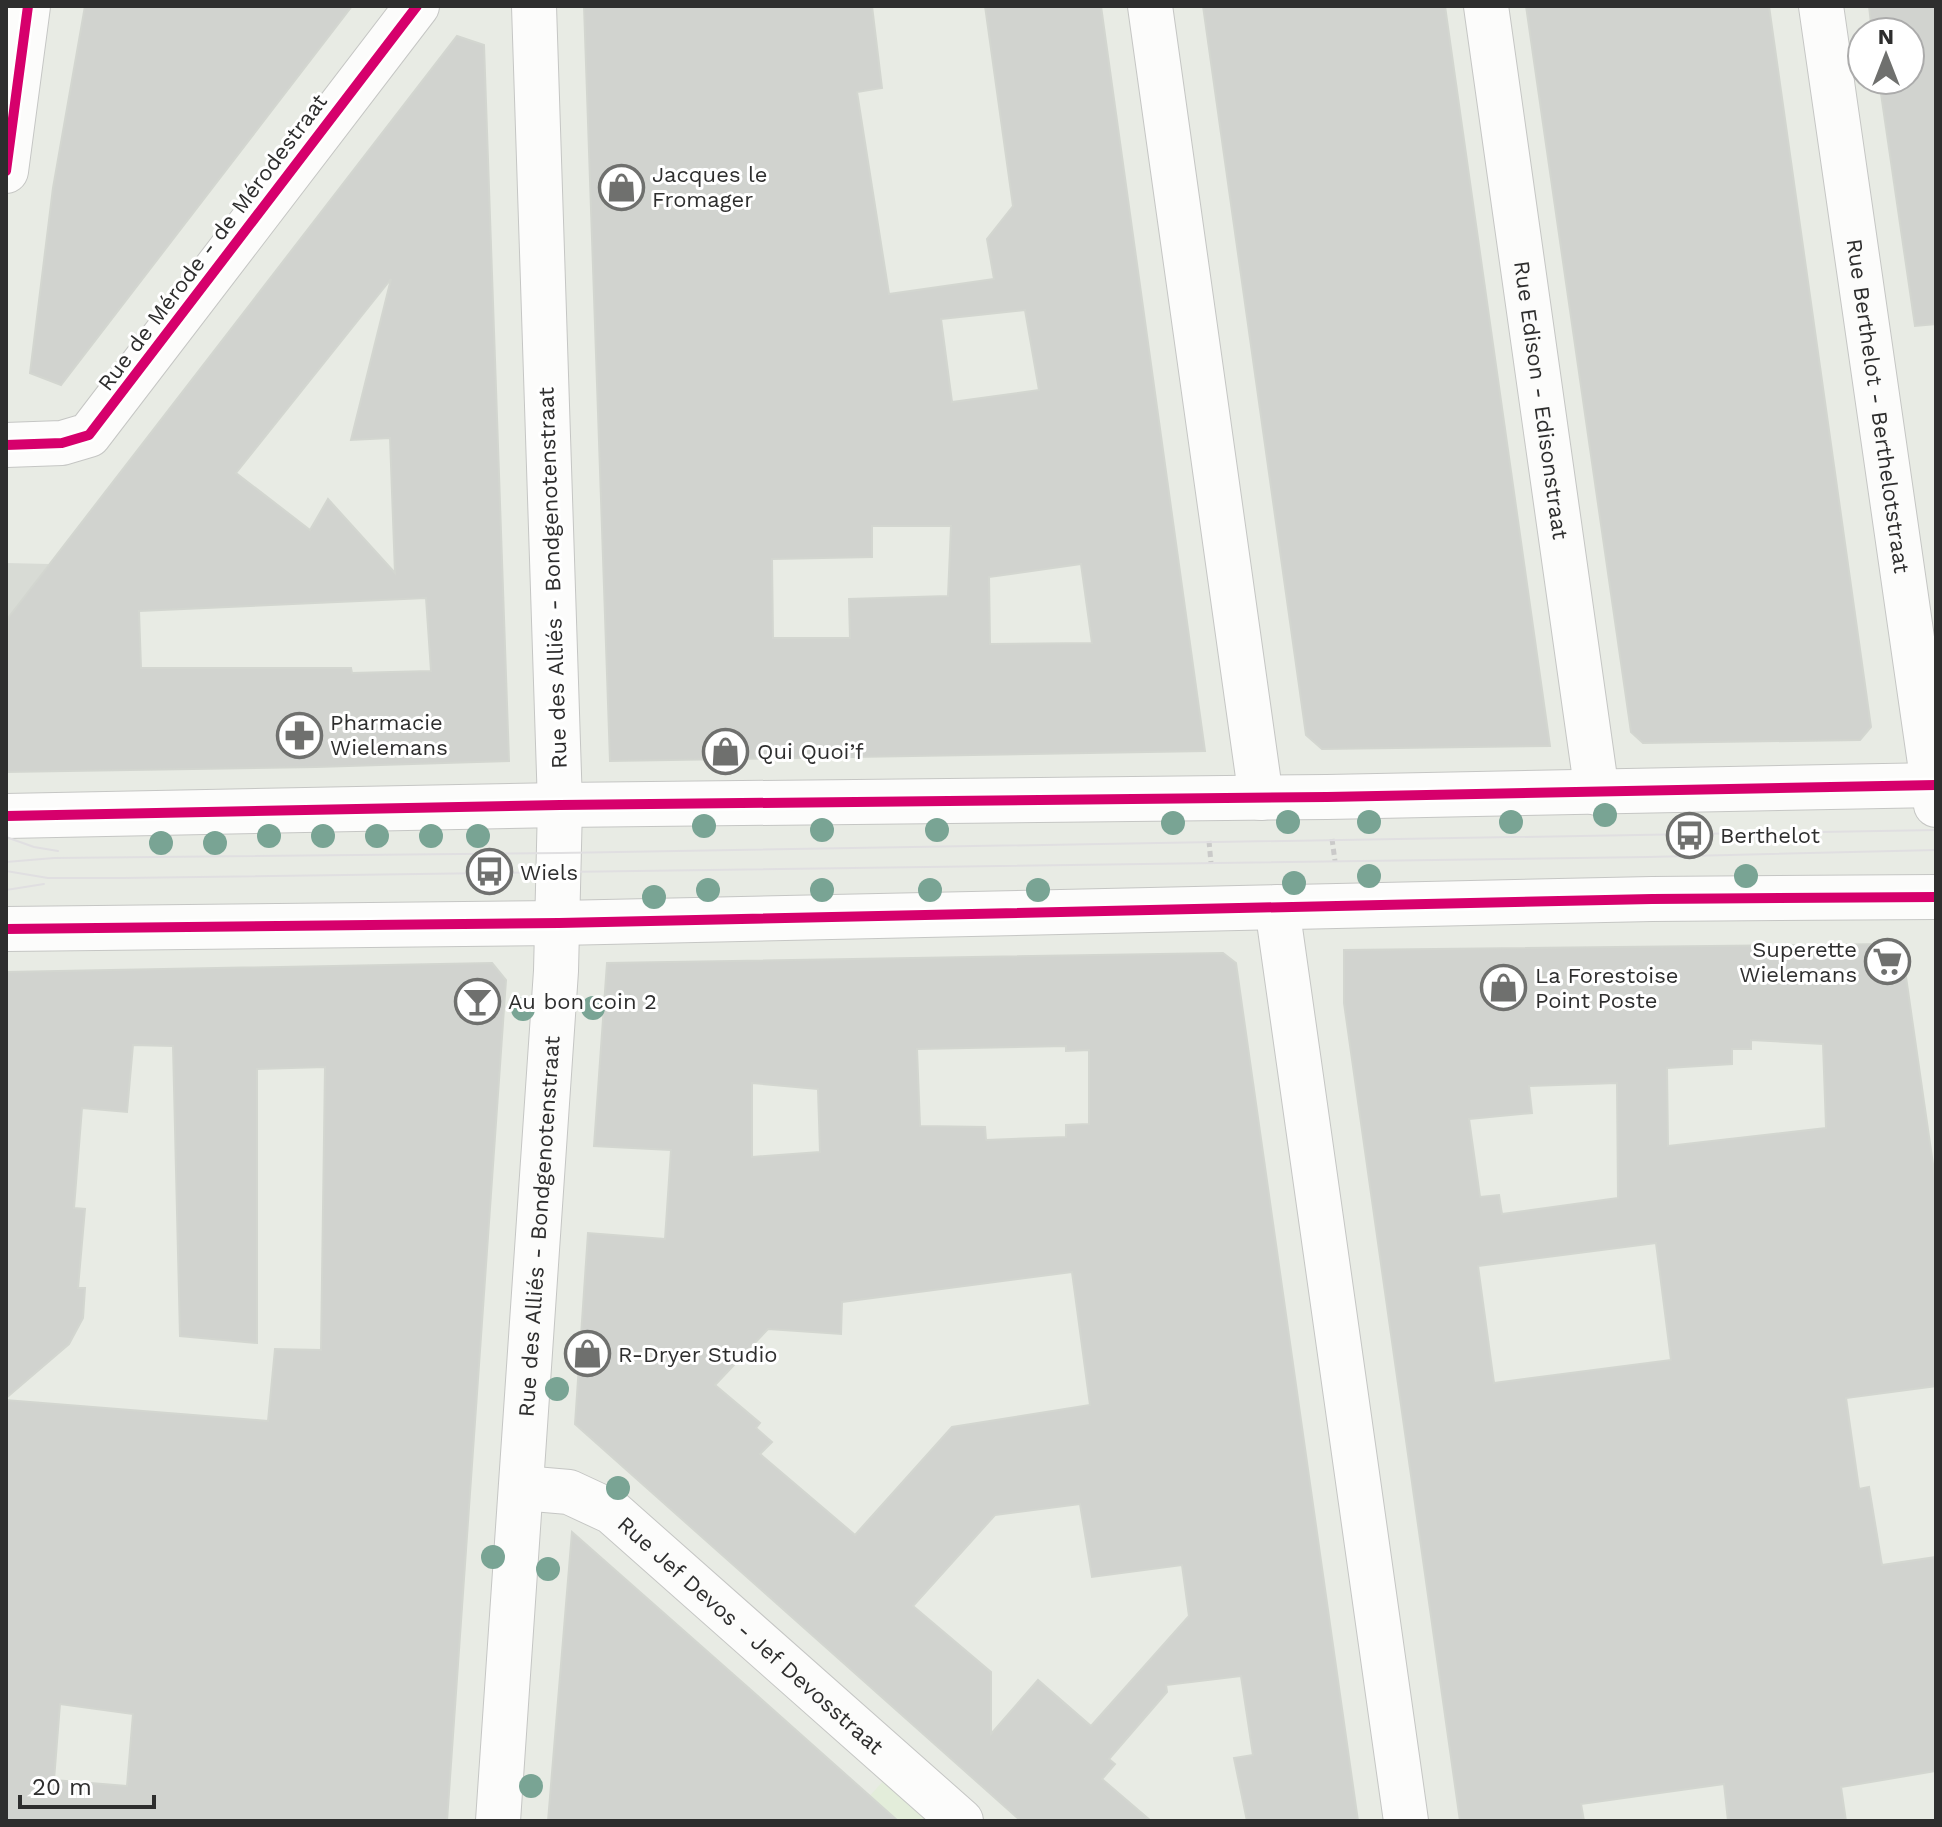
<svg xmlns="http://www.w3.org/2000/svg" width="1942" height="1827" font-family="'Work Sans',sans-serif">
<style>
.education{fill:#e3edda}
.plaza{fill:#d8dbd5}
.building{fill:#d1d3cf;stroke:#d3d6d0;stroke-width:2;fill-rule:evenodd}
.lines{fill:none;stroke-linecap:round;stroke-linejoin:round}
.street-casing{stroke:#c5c6c4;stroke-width:46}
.secondary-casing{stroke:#c5c6c4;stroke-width:46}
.path{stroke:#cacac9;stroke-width:5;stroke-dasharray:6 4;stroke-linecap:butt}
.street{stroke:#fcfcfb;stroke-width:44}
.secondary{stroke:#fcfcfb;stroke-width:44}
.tram{stroke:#e0dfe1;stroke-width:2}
.cycleway-casing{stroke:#fff;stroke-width:15}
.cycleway{stroke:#d6006c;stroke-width:10}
.tree{fill:#79a494}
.labels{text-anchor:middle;stroke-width:6;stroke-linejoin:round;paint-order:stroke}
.poi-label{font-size:22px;fill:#2e2e2e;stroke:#fff;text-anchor:start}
.street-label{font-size:22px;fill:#2e2e2e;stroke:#fff}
</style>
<rect width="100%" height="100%" fill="#e8ebe4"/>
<path class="education" d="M886 1778 932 1821H847Z"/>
<path class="plaza" d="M6 563 49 564 8 618 6 647Z"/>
<g class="building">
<path d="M85 6H352L61 385 30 373 53 188Z"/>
<path d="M584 6H872L882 88 857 92 889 294 994 279 987 239 1013 206 985 6H1101L1205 751 610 761ZM1025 310 1039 390 952 402 941 319ZM872 526H951L948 596 849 599 850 638H773L772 559 872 557ZM1081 564 1092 643 990 644 989 577Z"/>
<path d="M1203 6H1445L1550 746 1322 749 1306 735Z"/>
<path d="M1526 6H1769L1871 727 1860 740 1643 743 1631 732Z"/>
<path d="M1869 6H1936V324L1915 326 1879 80H1910V32H1872Z"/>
<path d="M457 36 484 45 509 761 316 767 6 772 8 618ZM391 279 351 440 390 438 395 573 328 499 310 530 236 473ZM426 598 431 671 352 673 351 668H141L139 611Z"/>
<path d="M1890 944 1903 956 1936 1185V1386L1846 1398 1859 1489 1869 1487 1882 1565 1936 1557V1771L1841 1787 1846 1821H1728L1724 1784 1581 1804 1584 1821H1460L1344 1003V950ZM1751 1040 1823 1044 1826 1128 1668 1146 1667 1068 1732 1064V1049H1751ZM1617 1083 1618 1198 1502 1214 1499 1195 1480 1197 1469 1119 1532 1113 1529 1086ZM1656 1243 1671 1360 1494 1383 1478 1266Z"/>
<path d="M1223 953 1236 963 1358 1821H1247L1234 1758 1253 1755 1241 1676 1166 1685 1167 1692 1109 1759 1115 1764 1102 1779 1151 1821H1021L575 1424 588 1233 665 1239 671 1150 594 1146 607 963ZM1066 1046V1051L1089 1050V1124L1066 1125V1137L986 1140 985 1127 920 1126 917 1049ZM752 1083 818 1089 820 1152 752 1157ZM1072 1272 1090 1405 952 1427 855 1535 760 1454 772 1442 756 1428 760 1423 715 1385 768 1329 841 1334 842 1302ZM1080 1504 1092 1577 1182 1565 1189 1616 1091 1726 1038 1680 991 1734V1672L913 1606 995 1515Z"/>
<path d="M492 963 506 980 447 1821H6V1400L268 1421 275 1349 321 1350 325 1067 257 1069V1343L180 1336 173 1046 133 1045 127 1112 82 1108 74 1208 85 1209 78 1288H85L83 1318 69 1344 6 1398V972ZM60 1704 133 1714 127 1786 54 1780Z"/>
<path d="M572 1532 751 1690 898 1821H548Z"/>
</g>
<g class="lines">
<defs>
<g id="street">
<path d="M1150 6 1261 798"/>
<path id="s1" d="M1486 6 1597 793"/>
<path id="s2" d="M1821 6 1936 805"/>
<path d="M6 445 62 443 89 435 417 6"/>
<path d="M1277 907 1406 1821"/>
<path id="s3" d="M522 1488 569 1492 612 1512 961 1821"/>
<path id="s4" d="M498 1821 556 971 560 805 534 6"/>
</g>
<g id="secondary">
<path d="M6 171 28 6"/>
<path d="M6 816 560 805 1327 797 1936 785"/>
<path d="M6 929 559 923 1652 899 1936 897"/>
</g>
</defs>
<use href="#street" class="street-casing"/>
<use href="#secondary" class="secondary-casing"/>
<g class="path">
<path d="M1332 839 1335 861"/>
<path d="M1209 841 1211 863"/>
</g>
<use href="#street" class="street"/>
<use href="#secondary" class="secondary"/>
<g class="tram">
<path d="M6 837 34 847 58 851"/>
<path d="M6 862 54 858 560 853 1936 830"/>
<path d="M6 871 48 878H124L1648 857 1936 850"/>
<path d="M6 890 44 884"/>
</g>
<defs>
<g id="cycleway">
<path d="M6 171 28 6"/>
<path d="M6 445 62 443 89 435 417 6"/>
<path d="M6 816 560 805 1327 797 1936 785"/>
<path d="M6 929 559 923 1652 899 1936 897"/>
</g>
</defs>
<use href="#cycleway" class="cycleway-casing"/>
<use href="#cycleway" class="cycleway"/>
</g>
<g class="tree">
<circle cx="1605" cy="815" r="12"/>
<circle cx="1288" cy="822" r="12"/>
<circle cx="1369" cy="822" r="12"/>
<circle cx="1511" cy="822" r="12"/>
<circle cx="1173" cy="823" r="12"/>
<circle cx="704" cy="826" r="12"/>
<circle cx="822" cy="830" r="12"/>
<circle cx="937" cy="830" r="12"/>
<circle cx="269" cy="836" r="12"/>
<circle cx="323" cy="836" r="12"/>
<circle cx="377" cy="836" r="12"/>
<circle cx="431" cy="836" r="12"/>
<circle cx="478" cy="836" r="12"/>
<circle cx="161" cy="843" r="12"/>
<circle cx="215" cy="843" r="12"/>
<circle cx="1369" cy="876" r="12"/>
<circle cx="1746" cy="876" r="12"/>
<circle cx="1294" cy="883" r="12"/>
<circle cx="708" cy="890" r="12"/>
<circle cx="822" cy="890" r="12"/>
<circle cx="930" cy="890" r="12"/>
<circle cx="1038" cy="890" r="12"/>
<circle cx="654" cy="897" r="12"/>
<circle cx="593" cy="1008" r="12"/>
<circle cx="523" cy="1009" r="12"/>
<circle cx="557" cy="1389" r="12"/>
<circle cx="618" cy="1488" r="12"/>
<circle cx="493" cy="1557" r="12"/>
<circle cx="548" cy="1569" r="12"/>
<circle cx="531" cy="1786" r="12"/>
</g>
<defs>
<symbol id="shop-ring" viewBox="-11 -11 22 22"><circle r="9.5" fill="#fff" stroke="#6f706e" stroke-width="1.5"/><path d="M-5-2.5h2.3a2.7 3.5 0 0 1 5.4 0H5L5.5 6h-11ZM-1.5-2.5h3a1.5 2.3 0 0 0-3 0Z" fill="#6f706e"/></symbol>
<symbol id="pharmacy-ring" viewBox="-11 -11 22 22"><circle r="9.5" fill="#fff" stroke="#6f706e" stroke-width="1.5"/><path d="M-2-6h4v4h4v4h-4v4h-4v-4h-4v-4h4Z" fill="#6f706e"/></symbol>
<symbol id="bus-ring" viewBox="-11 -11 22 22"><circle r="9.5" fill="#fff" stroke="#6f706e" stroke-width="1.5"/><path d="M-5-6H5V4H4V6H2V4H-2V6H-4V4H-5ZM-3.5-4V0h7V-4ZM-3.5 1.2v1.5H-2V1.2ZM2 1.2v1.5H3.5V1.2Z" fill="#6f706e"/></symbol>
<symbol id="supermarket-ring" viewBox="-11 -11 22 22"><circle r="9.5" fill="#fff" stroke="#6f706e" stroke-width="1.5"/><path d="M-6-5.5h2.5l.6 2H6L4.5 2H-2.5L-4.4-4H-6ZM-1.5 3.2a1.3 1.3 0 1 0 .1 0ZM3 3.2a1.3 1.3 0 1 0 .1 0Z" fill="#6f706e"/></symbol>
<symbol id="bar-ring" viewBox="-11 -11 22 22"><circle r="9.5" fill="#fff" stroke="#6f706e" stroke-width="1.5"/><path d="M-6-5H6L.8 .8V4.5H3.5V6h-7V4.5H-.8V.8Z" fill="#6f706e"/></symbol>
</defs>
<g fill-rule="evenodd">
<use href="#shop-ring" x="596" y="162" width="51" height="51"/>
<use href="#pharmacy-ring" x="274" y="710" width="51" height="51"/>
<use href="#shop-ring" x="700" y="726" width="51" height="51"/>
<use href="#bus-ring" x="1664" y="810" width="51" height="51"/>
<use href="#bus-ring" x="464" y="846" width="51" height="51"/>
<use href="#supermarket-ring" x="1862" y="936" width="51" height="51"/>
<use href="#shop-ring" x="1478" y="962" width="51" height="51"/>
<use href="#bar-ring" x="452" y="976" width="51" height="51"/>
<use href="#shop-ring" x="562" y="1328" width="51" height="51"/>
</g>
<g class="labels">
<g class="poi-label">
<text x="652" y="182">Jacques le<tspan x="652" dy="25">Fromager</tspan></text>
<text x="330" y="730">Pharmacie<tspan x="330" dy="25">Wielemans</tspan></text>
<text x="757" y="759">Qui Quoi’f</text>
<text x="1720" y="843">Berthelot</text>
<text x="520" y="880">Wiels</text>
<text x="1857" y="957" text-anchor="end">Superette<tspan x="1857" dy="25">Wielemans</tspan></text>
<text x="1535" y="983">La Forestoise<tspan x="1535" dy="25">Point Poste</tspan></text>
<text x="508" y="1009">Au bon coin 2</text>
<text x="618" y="1362">R-Dryer Studio</text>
</g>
<g class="street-label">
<text transform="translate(212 242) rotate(-53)" y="8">Rue de Mérode - de Mérodestraat</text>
<text dy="8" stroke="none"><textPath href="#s1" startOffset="398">Rue Edison - Edisonstraat</textPath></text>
<text dy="8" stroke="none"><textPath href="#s2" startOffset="404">Rue Berthelot - Berthelotstraat</textPath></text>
<text transform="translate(552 578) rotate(-92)" y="8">Rue des Alliés - Bondgenotenstraat</text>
<text dy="8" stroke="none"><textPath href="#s4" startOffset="596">Rue des Alliés - Bondgenotenstraat</textPath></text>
<text dy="8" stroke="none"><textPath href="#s3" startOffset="280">Rue Jef Devos - Jef Devosstraat</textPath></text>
</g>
</g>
<rect width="1942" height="1827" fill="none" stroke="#2e2e2e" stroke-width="16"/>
<g transform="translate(1886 56)"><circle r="38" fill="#ffffff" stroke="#ababab" stroke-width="2"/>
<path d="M0-6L14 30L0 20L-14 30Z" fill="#6f706e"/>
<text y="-12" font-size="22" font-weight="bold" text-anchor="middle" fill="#2e2e2e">N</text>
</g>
<path d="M20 1795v12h134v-12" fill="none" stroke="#2e2e2e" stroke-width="4"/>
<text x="32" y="1795" font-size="24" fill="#2e2e2e" stroke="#ffffff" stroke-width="6" paint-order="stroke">20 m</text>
</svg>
